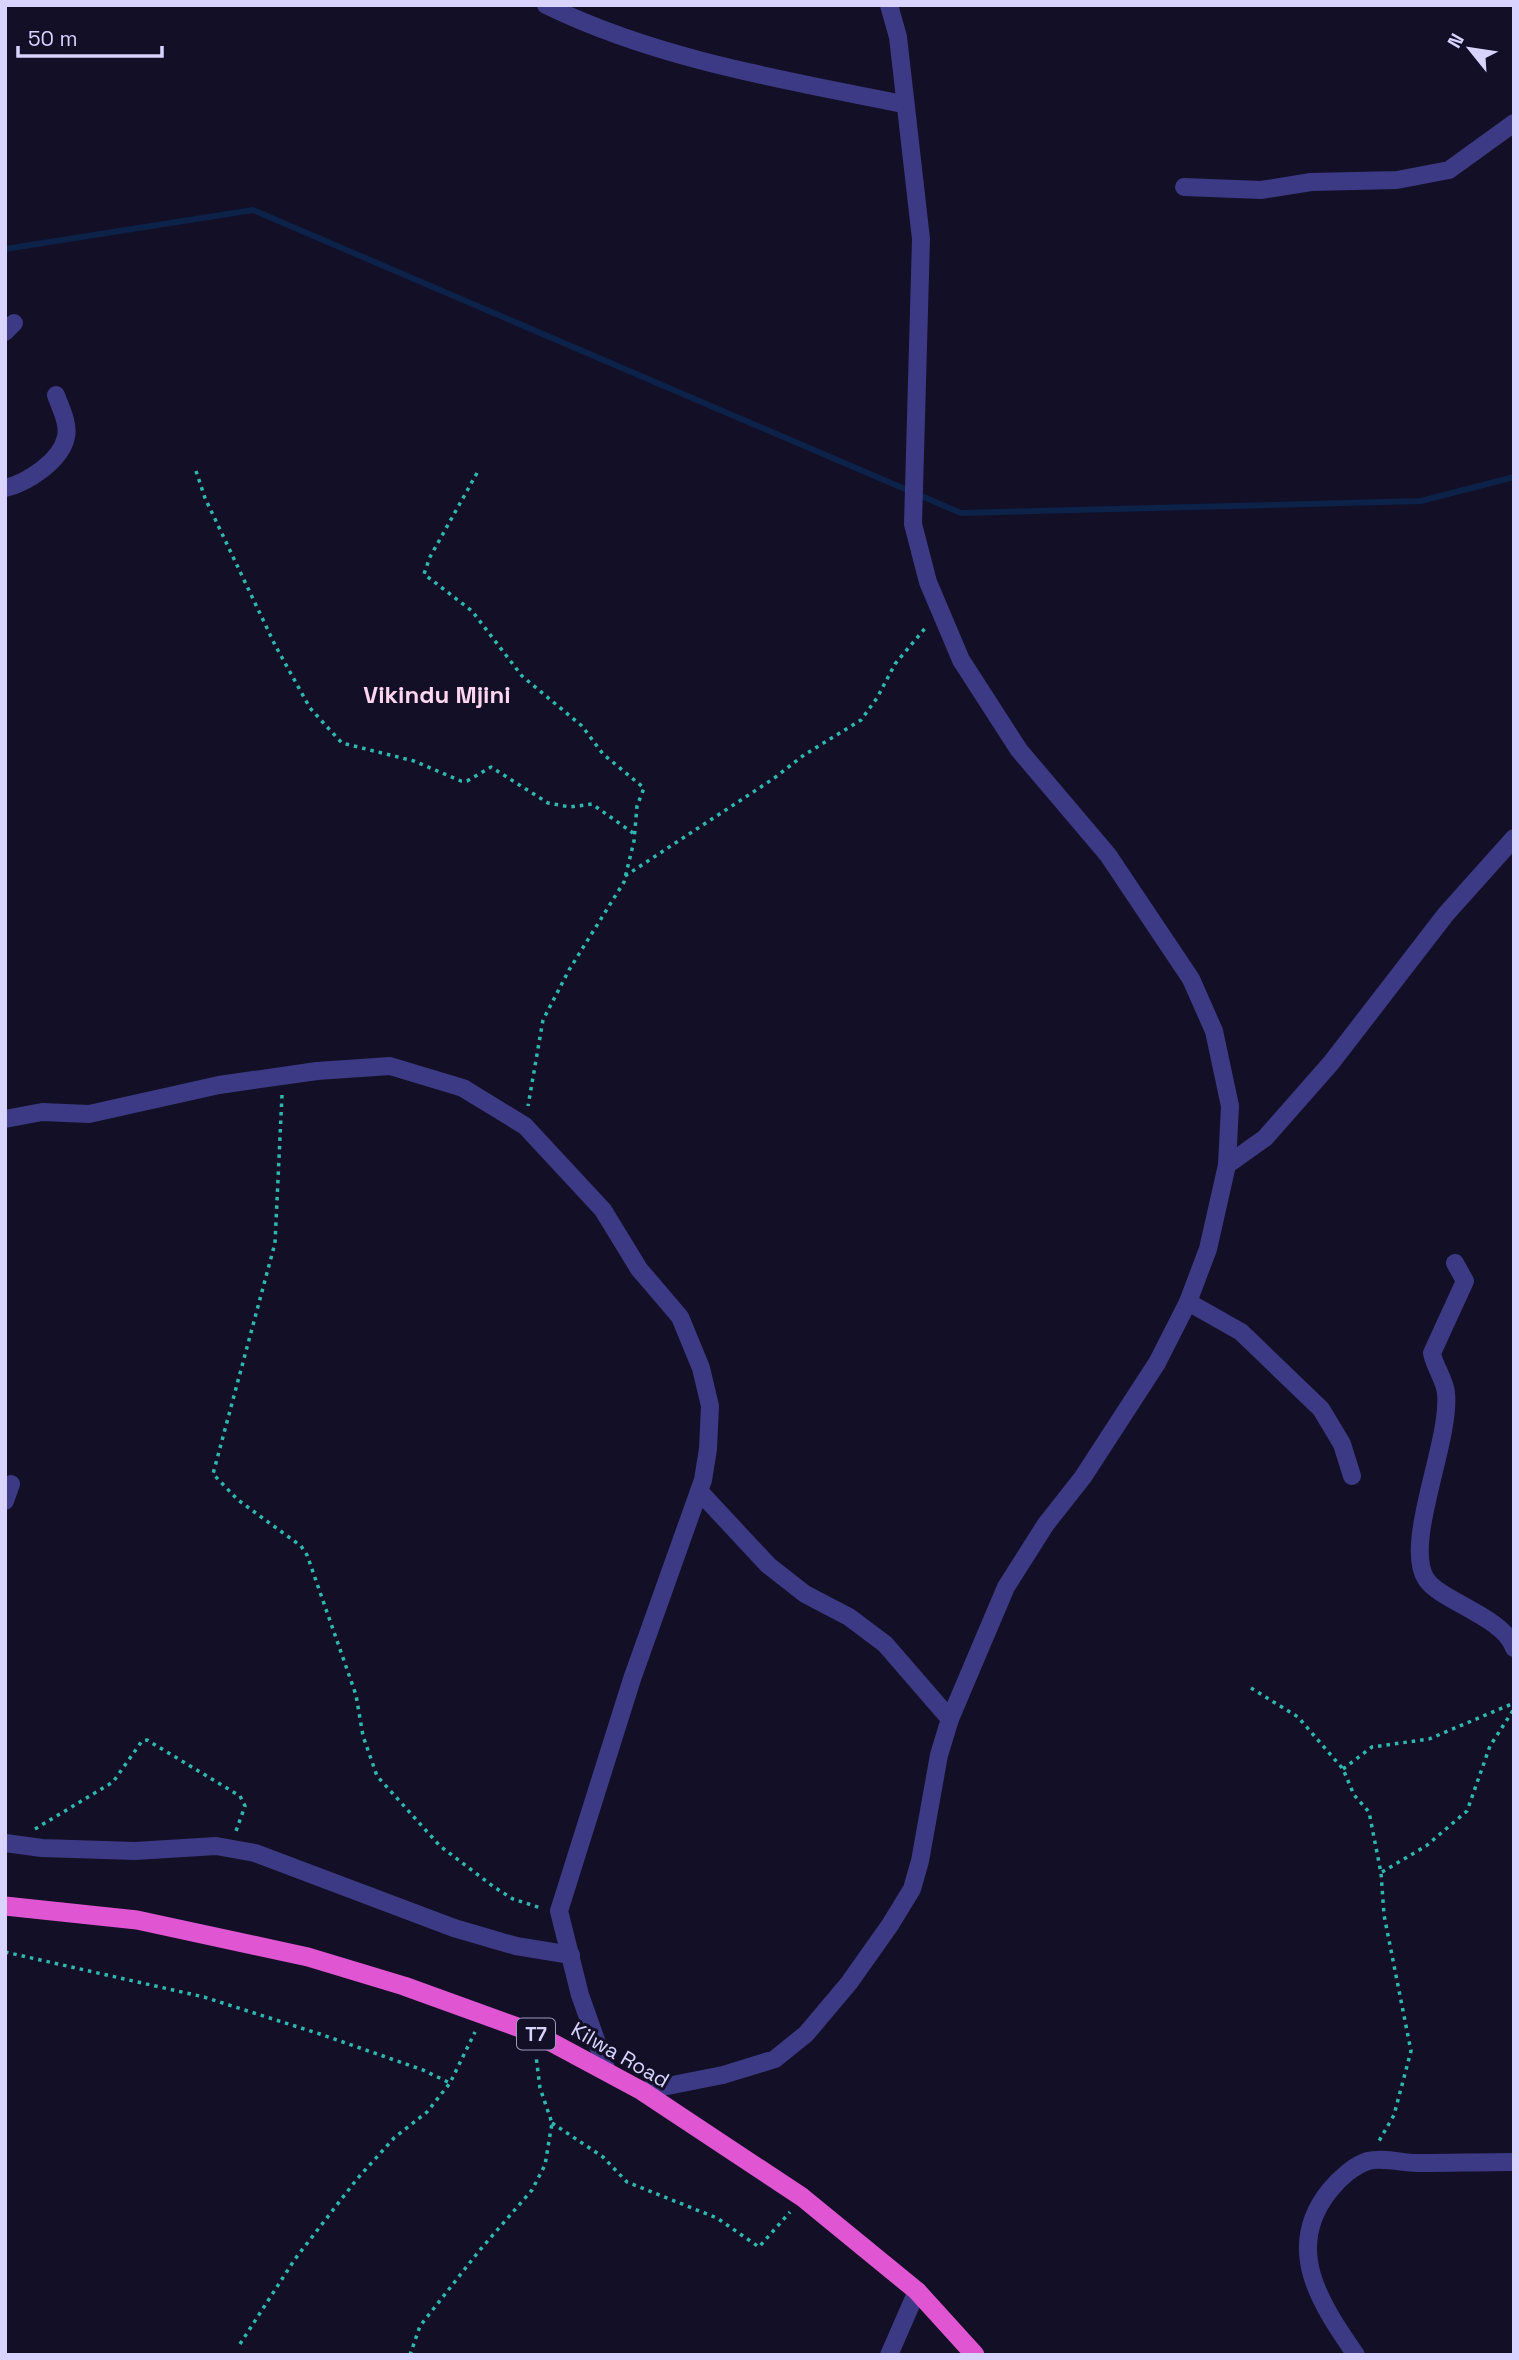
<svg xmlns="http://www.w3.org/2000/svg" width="1519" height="2360" font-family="'Space Grotesk',sans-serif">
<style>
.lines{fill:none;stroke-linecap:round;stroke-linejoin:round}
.stream{stroke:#0c2248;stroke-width:6}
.path{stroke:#2fb8b0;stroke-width:3.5;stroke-dasharray:3.5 5;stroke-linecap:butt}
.minor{stroke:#3d3a85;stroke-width:18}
.trunk{stroke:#e055d1;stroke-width:19}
.labels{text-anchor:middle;stroke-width:6;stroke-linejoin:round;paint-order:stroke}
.shield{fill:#130f26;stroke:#9e99be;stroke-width:2}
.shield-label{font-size:19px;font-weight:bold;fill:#d9d4ff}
.street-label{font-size:21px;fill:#d9d4ff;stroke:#130f26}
.quarter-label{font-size:24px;font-weight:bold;fill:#ffd6f0;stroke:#130f26}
</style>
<rect width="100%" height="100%" fill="#130f26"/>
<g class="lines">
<path class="stream" d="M5 249 253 210 961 513 1421 501 1514 477"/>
<g class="path">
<path d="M196 471 205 498 275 645 310 708 329 729 342 743 414 761 461 781H467L491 767 548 803 570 807 592 804 633 833"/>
<path d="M477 473 430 557 424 574 472 611 522 676 582 726 603 754 644 788 637 806 634 841 624 882 569 970 543 1020 528 1106"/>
<path d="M625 876 773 779 804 755 861 720 877 698 895 664 927 626"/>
<path d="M282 1095 275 1243 213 1474 238 1500 301 1546 307 1555 356 1695 363 1736 377 1776 440 1846 494 1887 513 1899 541 1908"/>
<path d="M1251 1688 1298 1717 1343 1769 1354 1795 1369 1812 1381 1873 1384 1915 1411 2051 1394 2115 1379 2141"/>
<path d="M1343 1769 1372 1747 1429 1739 1514 1703"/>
<path d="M35 1829 113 1782 142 1741 147 1740 240 1796 245 1806 236 1831"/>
<path d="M1382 1872 1426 1846 1467 1811 1490 1746 1514 1709"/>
<path d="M5 1952 204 1997 320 2034 423 2070 450 2083"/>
<path d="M552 2123 603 2157 627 2182 717 2218 759 2247 790 2212"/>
<path d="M240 2344 295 2259 357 2179 394 2138 427 2112 450 2083 475 2032"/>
<path d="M410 2355 420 2326 479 2251 532 2190 545 2165 552 2123 540 2088 536 2056"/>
</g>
<g class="minor">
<path d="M546 5C656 59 784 80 903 104"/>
<path d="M1184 187 1261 190 1311 182 1397 180 1449 170 1514 123"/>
<path d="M5 332 14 323"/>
<path d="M5 488C27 483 61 461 66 437 69 423 60 407 56 395"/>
<path d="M5 1119 42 1112 89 1114 219 1085 317 1071 390 1066 463 1088 525 1126 603 1210 639 1269 680 1317 701 1368 710 1406 708 1449 703 1480 632 1679 559 1911 580 1995 607 2071"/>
<path d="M1227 1165 1265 1138 1331 1063 1446 914 1514 838"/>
<path d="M1455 1263 1465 1281 1432 1353C1434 1366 1445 1380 1446 1393 1451 1441 1403 1543 1426 1579 1440 1601 1504 1617 1514 1648"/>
<path d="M1188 1302 1241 1332 1321 1409 1342 1444 1352 1476"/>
<path d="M699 1491 768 1565 805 1594 849 1617 885 1644 950 1719"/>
<path d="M5 1501 11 1484"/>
<path d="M5 1843 42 1848 135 1851 216 1846 255 1853 454 1928 516 1946 571 1955"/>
<path d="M642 2091 723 2075 775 2059 806 2034 849 1983 890 1925 912 1889 920 1861 939 1755 950 1719 1006 1587 1046 1524 1083 1477 1157 1363 1188 1302 1208 1249 1227 1165 1230 1106 1214 1031 1191 979 1108 855 1019 750 961 660 928 582 913 524 921 239 898 37 889 5"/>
<path d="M889 2355 917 2291"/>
<path d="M1356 2355C1320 2303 1283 2248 1330 2190 1339 2179 1354 2165 1368 2161 1382 2157 1402 2163 1417 2163 1449 2163 1481 2162 1514 2162"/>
</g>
<path class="trunk" d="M5 1906 137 1920 308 1957 404 1986 534 2033 642 2091 802 2197 917 2291 975 2355"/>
</g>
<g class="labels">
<rect class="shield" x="517" y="2018.5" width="38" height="31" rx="5"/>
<g class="shield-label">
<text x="536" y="2041">T7</text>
</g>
<g class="street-label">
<text transform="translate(620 2055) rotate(30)" y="7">Kilwa Road</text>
</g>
<g class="quarter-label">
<text x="437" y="703">Vikindu Mjini</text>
</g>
</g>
<rect width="1519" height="2360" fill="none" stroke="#d9d4ff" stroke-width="14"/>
<g transform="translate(1470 49) rotate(300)" stroke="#130f26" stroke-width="5" paint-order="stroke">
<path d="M0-5L12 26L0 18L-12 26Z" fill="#d9d4ff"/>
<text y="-10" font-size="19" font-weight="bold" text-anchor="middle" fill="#d9d4ff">N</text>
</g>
<path d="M18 46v10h144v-10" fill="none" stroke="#d9d4ff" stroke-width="3.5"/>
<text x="28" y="46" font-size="21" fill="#d9d4ff" stroke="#130f26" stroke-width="5" paint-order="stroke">50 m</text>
</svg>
